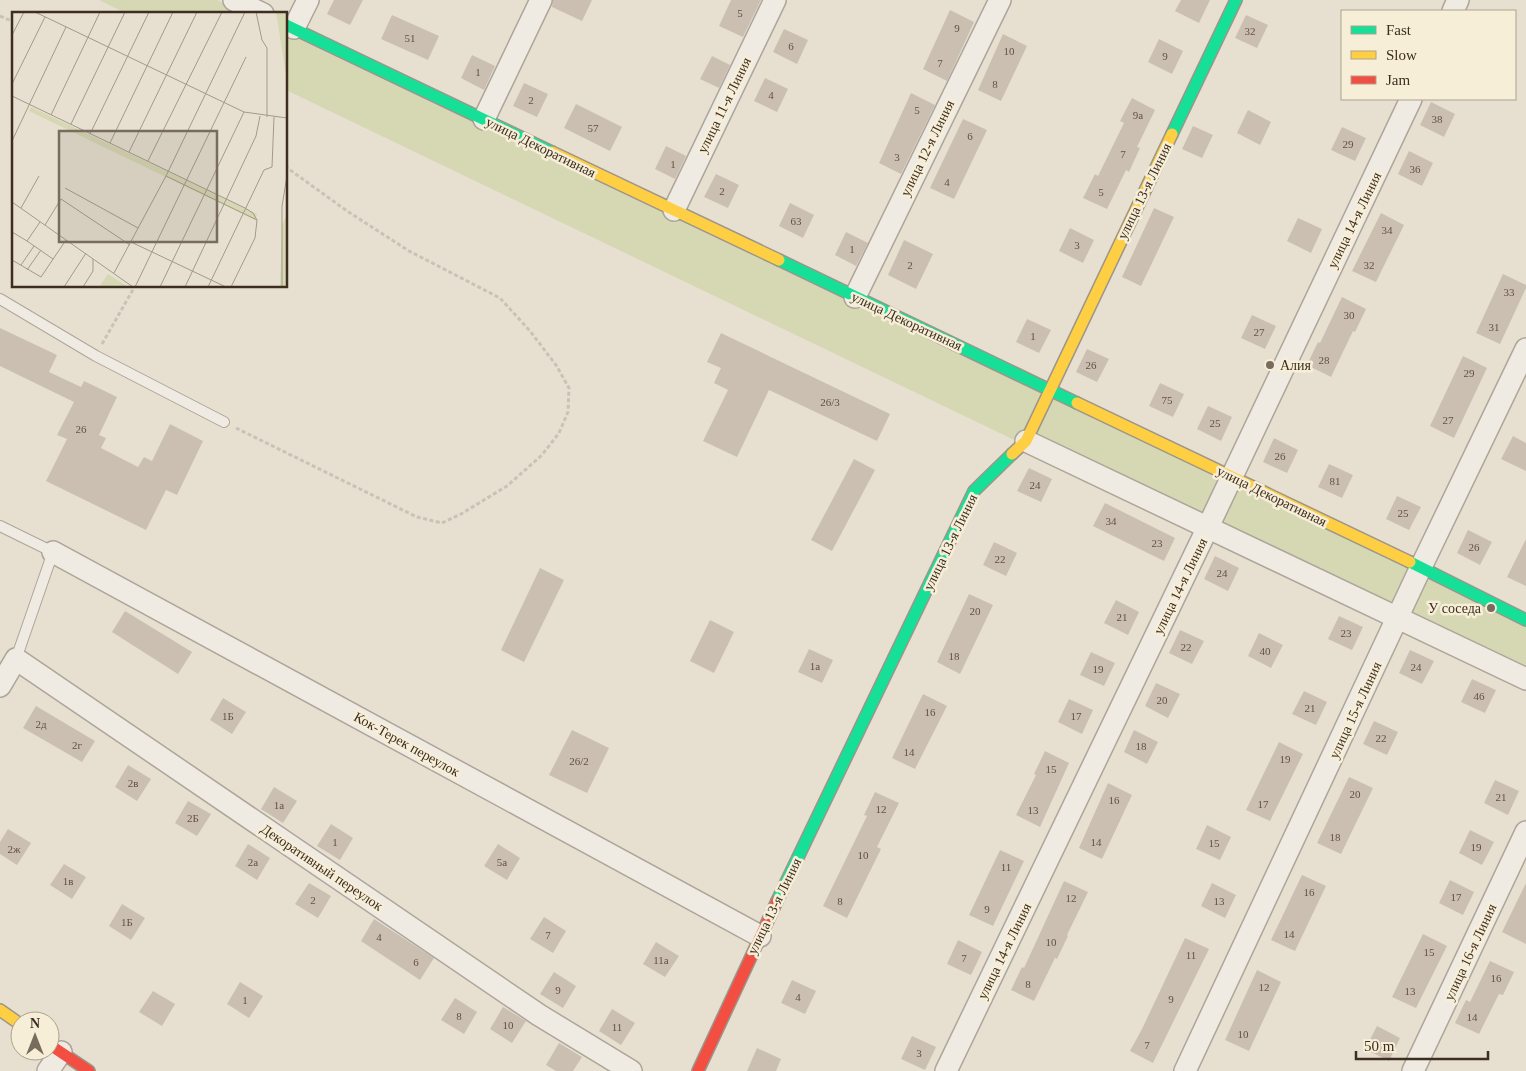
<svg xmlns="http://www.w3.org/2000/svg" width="1526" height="1071" font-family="'Times New Roman',serif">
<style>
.green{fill:#d6d7b3}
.building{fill:#cbbfb2}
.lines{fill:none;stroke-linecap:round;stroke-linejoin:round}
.lane-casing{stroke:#ada599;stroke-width:12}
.street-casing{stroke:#ada599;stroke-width:24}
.fast-casing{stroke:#9c958a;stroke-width:14}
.slow-casing{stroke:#9c958a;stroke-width:14}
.jam-casing{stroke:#9c958a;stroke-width:14}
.path{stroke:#c8c2b9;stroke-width:3;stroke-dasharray:4 2.5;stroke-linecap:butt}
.lane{stroke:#efebe3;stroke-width:10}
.street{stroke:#efebe3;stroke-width:21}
.fast{stroke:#16e098;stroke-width:11}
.slow{stroke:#ffcf43;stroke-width:11}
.jam{stroke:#f24e42;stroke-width:11}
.poi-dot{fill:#786c5e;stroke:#f7eed8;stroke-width:2}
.labels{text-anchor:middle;stroke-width:5;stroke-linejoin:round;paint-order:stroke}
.number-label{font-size:11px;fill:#605244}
.street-label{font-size:14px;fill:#3d2e20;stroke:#f7eed8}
.poi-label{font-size:14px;fill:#3d2e20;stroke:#f7eed8;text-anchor:start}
.inset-road{fill:none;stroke:#a3998a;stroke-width:1}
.view{fill:#786c5e;fill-opacity:0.15;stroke:#786c5e;stroke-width:2.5}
.inset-edge{fill:none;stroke:#3d2e20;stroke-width:2.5}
</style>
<rect width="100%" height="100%" fill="#e7e0d1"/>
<g class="green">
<path d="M99 0H217L246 14H127Z"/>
<path d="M286 33 1526 624V686L286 90Z"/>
</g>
<g class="building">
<path d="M334 0H363L350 25 327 14Z"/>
<path d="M553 0H592L582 21 552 7Z"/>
<path d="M731 0H761L743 37 719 26Z"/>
<path d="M1181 0H1210L1199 23 1175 11Z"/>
<path d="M950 10 974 22 947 81 923 69Z"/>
<path d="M392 15 439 36 428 60 381 39Z"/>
<path d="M1246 15 1268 25 1257 48 1235 38Z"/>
<path d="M784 29 808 40 797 64 773 52Z"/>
<path d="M1003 34 1027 46 1001 101 978 90Z"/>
<path d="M1159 39 1183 51 1172 74 1148 62Z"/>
<path d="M472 55 495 66 484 90 461 78Z"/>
<path d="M712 56 730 65 719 88 700 79Z"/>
<path d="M765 78 788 89 777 112 754 101Z"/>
<path d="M524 83 548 94 537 117 513 106Z"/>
<path d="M911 93 935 105 901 174 879 163Z"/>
<path d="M1132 98 1155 110 1137 147 1140 148 1129 172 1126 170 1107 209 1083 198 1095 174 1098 176 1124 123 1120 121Z"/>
<path d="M1431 102 1455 114 1444 137 1420 125Z"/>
<path d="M576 104 622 127 610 151 564 128Z"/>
<path d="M1248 110 1271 122 1260 145 1237 133Z"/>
<path d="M963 119 987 130 954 199 930 188Z"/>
<path d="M1193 126 1213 135 1202 158 1182 149Z"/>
<path d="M1342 127 1366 138 1355 161 1331 150Z"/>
<path d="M666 146 686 156 675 179 655 169Z"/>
<path d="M1409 151 1433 163 1422 186 1398 174Z"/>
<path d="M716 174 739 185 728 208 704 197Z"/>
<path d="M790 203 814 215 803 238 779 226Z"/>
<path d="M1154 208 1174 217 1141 286 1122 277Z"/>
<path d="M1381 213 1404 225 1376 282 1352 271Z"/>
<path d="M1298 218 1322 229 1311 253 1287 241Z"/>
<path d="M1070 228 1094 240 1083 263 1059 251Z"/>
<path d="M846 232 868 243 856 266 835 255Z"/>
<path d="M904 240 933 254 916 289 888 275Z"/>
<path d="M1503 274 1526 285V288L1500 344 1476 333Z"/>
<path d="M1342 297 1366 309 1355 332 1353 331 1331 377 1307 365 1318 342 1320 343Z"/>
<path d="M1252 315 1276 326 1265 349 1241 338Z"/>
<path d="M1027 319 1051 330 1039 353 1016 342Z"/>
<path d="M0 328 57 355 49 372 81 387 84 381 117 397 99 435 106 438 101 448 138 467 144 457 152 461 170 424 203 441 177 495 166 490 146 530 46 481 67 439 57 435 74 402 0 366Z"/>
<path d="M721 333 890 414 877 441 769 390 737 457 703 441 728 390 714 383 721 368 707 362Z"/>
<path d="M1087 349 1109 359 1097 382 1076 372Z"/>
<path d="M1463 356 1487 368 1454 438 1430 426Z"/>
<path d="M1160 383 1184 394 1173 417 1149 406Z"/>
<path d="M1208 406 1232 417 1221 441 1197 429Z"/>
<path d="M1513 436 1526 443V471L1501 459Z"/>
<path d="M1274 438 1298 450 1287 473 1263 462Z"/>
<path d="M854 459 875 470 832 551 811 540Z"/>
<path d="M1329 464 1353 475 1342 498 1318 487Z"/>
<path d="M1029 468 1052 479 1041 502 1017 491Z"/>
<path d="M1397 496 1421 507 1409 530 1386 519Z"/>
<path d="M1105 503 1175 538 1164 561 1093 526Z"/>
<path d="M1468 530 1492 542 1480 565 1457 553Z"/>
<path d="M1526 539V586L1507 577Z"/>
<path d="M994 542 1017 553 1006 576 983 565Z"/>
<path d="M1215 556 1239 568 1228 591 1204 579Z"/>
<path d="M540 568 564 580 524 662 501 650Z"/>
<path d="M969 594 993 605 960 674 937 662Z"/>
<path d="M1116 600 1139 612 1128 635 1104 623Z"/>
<path d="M125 611 192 652 178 674 112 632Z"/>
<path d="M1339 616 1363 627 1352 650 1328 639Z"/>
<path d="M710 620 734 632 714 673 690 661Z"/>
<path d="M1180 630 1204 641 1192 664 1169 653Z"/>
<path d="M1259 633 1283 645 1271 668 1248 656Z"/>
<path d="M809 649 833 660 822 683 798 672Z"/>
<path d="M1410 650 1434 661 1422 684 1399 673Z"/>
<path d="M1091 652 1115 663 1104 686 1080 675Z"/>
<path d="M1472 679 1496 690 1485 713 1461 702Z"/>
<path d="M1156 683 1180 694 1168 718 1145 706Z"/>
<path d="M1304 691 1327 702 1316 725 1292 714Z"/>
<path d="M923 694 947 706 915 769 892 758Z"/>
<path d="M223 698 246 712 232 734 210 720Z"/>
<path d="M1069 699 1093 710 1082 734 1058 722Z"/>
<path d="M36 706 95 741 82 762 23 728Z"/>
<path d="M1374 721 1398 732 1387 755 1363 744Z"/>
<path d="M572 730 609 748 587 793 549 775Z"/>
<path d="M1134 730 1158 742 1147 764 1124 752Z"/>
<path d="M1279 742 1303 754 1270 821 1246 810Z"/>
<path d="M1045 751 1069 763 1040 827 1016 815 1036 775 1034 774Z"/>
<path d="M128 765 151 779 137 801 115 787Z"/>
<path d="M1349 777 1373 788 1341 854 1317 843Z"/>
<path d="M1495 780 1519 791 1508 815 1484 803Z"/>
<path d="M1108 783 1132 795 1102 859 1079 848Z"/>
<path d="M274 787 297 801 283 823 261 809Z"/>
<path d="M875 792 899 803 877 847 881 849 847 918 823 906 867 816 864 815Z"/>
<path d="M188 801 211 814 197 836 175 823Z"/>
<path d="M331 824 353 838 340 860 317 846Z"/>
<path d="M1207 825 1231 837 1220 860 1196 849Z"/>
<path d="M8 829 31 843 17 865 0 854V842Z"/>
<path d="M1470 830 1494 842 1482 865 1459 853Z"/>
<path d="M248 844 270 858 257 880 235 866Z"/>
<path d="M498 844 520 858 507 880 484 866Z"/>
<path d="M1000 850 1024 861 993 926 969 915Z"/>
<path d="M64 864 86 877 72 899 50 885Z"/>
<path d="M1302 875 1326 886 1295 951 1271 940Z"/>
<path d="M1450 880 1474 892 1463 915 1439 903Z"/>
<path d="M1064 881 1088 892 1067 935 1068 936 1057 959 1055 958 1034 1001 1011 990 1022 967 1024 968Z"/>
<path d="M309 883 331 896 318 918 295 904Z"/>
<path d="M1212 883 1236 895 1225 918 1201 906Z"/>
<path d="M1526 883V944L1502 932Z"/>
<path d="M122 904 145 918 131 940 109 926Z"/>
<path d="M544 917 566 931 553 953 530 939Z"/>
<path d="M374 919 434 958 420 980 361 941Z"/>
<path d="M1423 934 1447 946 1416 1008 1392 997Z"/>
<path d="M1185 938 1209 949 1153 1063 1130 1051 1142 1029Z"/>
<path d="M958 940 982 952 971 975 947 964Z"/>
<path d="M656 942 679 956 665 977 643 964Z"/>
<path d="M1490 961 1514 972 1503 995 1499 994 1479 1034 1455 1023 1466 1000 1470 1002Z"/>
<path d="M1257 970 1281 982 1249 1051 1225 1040Z"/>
<path d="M554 972 576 986 563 1008 540 994Z"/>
<path d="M792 980 816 991 805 1014 781 1003Z"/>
<path d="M240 982 263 996 249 1018 227 1004Z"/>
<path d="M153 991 175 1004 162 1026 139 1012Z"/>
<path d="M455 998 477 1012 464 1034 441 1020Z"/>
<path d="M503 1007 526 1021 512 1043 490 1029Z"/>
<path d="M612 1009 635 1023 621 1045 599 1031Z"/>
<path d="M1377 1026 1400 1038 1389 1061 1365 1049Z"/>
<path d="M912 1036 936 1047 925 1070 901 1059Z"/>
<path d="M559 1043 582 1057 573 1071H556L546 1065Z"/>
<path d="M757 1048 781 1059 776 1071H747Z"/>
</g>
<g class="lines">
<defs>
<g id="lane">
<path d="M0 299 96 356 224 422"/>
<path d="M0 526 53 552 16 659"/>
</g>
<g id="street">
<path d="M234 0 263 14"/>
<path d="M1453 11 1458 0"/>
<path d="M294 28 308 0"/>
<path d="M484 119 541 0"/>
<path d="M674 210 775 0"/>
<path d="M855 297 1000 0"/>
<path d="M1026 441 1526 679"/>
<path d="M53 552 760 936"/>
<path d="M0 686 16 659 539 1015 631 1071"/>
<path d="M48 1071 61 1052"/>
<path d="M946 1071 1208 527 1411 99"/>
<path d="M1185 1071 1421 567 1526 349"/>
<path d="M1413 1071 1526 832"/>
</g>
<g id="fast">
<path d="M286 25 552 152"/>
<path d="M1172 134 1236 0"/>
<path d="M779 260 1077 403"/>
<path d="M1410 562 1526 620"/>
<path d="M777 901 974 491 1012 454"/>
</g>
<g id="slow">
<path d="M552 152 779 260"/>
<path d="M1077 403 1410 562"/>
<path d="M1012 454 1026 441 1172 134"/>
<path d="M0 1010 20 1024"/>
</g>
<g id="jam">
<path d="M50 1045 89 1071"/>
<path d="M698 1071 777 901"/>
</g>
</defs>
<use href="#lane" class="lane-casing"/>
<use href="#street" class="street-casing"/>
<use href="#fast" class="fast-casing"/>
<use href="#slow" class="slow-casing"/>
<use href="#jam" class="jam-casing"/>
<g class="path">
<path d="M0 16 14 22"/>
<path d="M102 344 135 286"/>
<path d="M236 428 417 517 442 523 461 514 507 486 542 455 559 433 568 412 569 388 556 365 530 331 500 298 409 251 347 211 286 167"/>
</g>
<use href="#lane" class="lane"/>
<use href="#street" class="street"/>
<use href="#fast" class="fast"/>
<use href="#slow" class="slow"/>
<use href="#jam" class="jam"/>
</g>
<g class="poi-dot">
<circle cx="1270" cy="365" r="5"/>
<circle cx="1491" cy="608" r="5"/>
</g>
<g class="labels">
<g class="number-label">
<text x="740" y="17">5</text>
<text x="957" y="32">9</text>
<text x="1250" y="35">32</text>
<text x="410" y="42">51</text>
<text x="791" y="50">6</text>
<text x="1009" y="55">10</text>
<text x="1165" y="60">9</text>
<text x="940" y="67">7</text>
<text x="478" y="76">1</text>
<text x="995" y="88">8</text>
<text x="771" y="99">4</text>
<text x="531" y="104">2</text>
<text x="917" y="114">5</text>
<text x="1138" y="119">9а</text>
<text x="1437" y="123">38</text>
<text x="593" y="132">57</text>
<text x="970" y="140">6</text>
<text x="1348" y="148">29</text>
<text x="1123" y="158">7</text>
<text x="897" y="161">3</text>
<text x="673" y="168">1</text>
<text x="1415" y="173">36</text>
<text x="947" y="186">4</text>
<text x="722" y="195">2</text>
<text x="1101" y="196">5</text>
<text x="796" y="225">63</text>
<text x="1387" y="234">34</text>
<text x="1077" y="249">3</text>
<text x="852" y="253">1</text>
<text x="910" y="269">2</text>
<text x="1369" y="269">32</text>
<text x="1509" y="296">33</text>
<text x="1349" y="319">30</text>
<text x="1494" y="331">31</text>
<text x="1259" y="336">27</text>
<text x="1033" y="340">1</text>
<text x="1324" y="364">28</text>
<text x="1091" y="369">26</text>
<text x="1469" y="377">29</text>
<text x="1167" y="404">75</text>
<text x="830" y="406">26/3</text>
<text x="1448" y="424">27</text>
<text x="1215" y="427">25</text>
<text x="81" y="433">26</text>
<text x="1280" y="460">26</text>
<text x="1335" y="485">81</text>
<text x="1035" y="489">24</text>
<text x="1403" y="517">25</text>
<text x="1111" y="525">34</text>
<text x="1157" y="547">23</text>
<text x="1474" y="551">26</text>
<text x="1000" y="563">22</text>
<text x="1222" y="577">24</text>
<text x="975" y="615">20</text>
<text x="1122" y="621">21</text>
<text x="1346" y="637">23</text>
<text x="1186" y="651">22</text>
<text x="1265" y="655">40</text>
<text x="954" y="660">18</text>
<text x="815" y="670">1а</text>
<text x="1416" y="671">24</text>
<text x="1098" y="673">19</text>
<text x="1479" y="700">46</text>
<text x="1162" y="704">20</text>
<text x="1310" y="712">21</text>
<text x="930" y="716">16</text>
<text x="228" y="720">1Б</text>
<text x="1076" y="720">17</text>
<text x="41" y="728">2д</text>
<text x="1381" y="742">22</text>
<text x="77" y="749">2г</text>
<text x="1141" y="750">18</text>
<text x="909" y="756">14</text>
<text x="1285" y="763">19</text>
<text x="579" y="765">26/2</text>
<text x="1051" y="773">15</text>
<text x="133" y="787">2в</text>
<text x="1355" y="798">20</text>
<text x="1501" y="801">21</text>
<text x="1114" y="804">16</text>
<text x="1263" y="808">17</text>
<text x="279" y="809">1а</text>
<text x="881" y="813">12</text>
<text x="1033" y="814">13</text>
<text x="193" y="822">2Б</text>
<text x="1335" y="841">18</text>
<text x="335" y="846">1</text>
<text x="1096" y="846">14</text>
<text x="1214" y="847">15</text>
<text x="1476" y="851">19</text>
<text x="14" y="853">2ж</text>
<text x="863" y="859">10</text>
<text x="253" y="866">2а</text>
<text x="502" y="866">5а</text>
<text x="1006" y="871">11</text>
<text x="68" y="885">1в</text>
<text x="1309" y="896">16</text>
<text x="1456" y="901">17</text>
<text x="1071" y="902">12</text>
<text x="313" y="904">2</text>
<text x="840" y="905">8</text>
<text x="1219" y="905">13</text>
<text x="987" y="913">9</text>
<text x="127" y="926">1Б</text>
<text x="1289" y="938">14</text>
<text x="548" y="939">7</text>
<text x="379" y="941">4</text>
<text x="1051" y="946">10</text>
<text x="1429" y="956">15</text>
<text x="1191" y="959">11</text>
<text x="964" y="962">7</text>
<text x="661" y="964">11а</text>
<text x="416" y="966">6</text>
<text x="1496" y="982">16</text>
<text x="1028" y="988">8</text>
<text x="1264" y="991">12</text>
<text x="558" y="994">9</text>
<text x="1410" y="995">13</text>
<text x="798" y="1001">4</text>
<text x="1171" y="1003">9</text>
<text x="245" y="1004">1</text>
<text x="459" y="1020">8</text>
<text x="1472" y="1021">14</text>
<text x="508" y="1029">10</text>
<text x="617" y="1031">11</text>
<text x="1243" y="1038">10</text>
<text x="1147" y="1049">7</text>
<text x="919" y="1057">3</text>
</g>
<g class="street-label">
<text transform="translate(724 105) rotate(-64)" y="5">улица 11-я Линия</text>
<text transform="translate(541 147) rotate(26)" y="5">улица Декоративная</text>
<text transform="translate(927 148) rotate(-64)" y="5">улица 12-я Линия</text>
<text transform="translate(1144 191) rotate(-64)" y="5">улица 13-я Линия</text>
<text transform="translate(1354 220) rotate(-64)" y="5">улица 14-я Линия</text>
<text transform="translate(907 321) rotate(25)" y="5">улица Декоративная</text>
<text transform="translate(1272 496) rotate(26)" y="5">улица Декоративная</text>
<text transform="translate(950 542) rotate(-64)" y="5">улица 13-я Линия</text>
<text transform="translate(1180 586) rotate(-64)" y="5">улица 14-я Линия</text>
<text transform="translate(1355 710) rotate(-65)" y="5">улица 15-я Линия</text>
<text transform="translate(407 744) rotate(29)" y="5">Кок-Терек переулок</text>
<text transform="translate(322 867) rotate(34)" y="5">Декоративный переулок</text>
<text transform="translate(774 906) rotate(-64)" y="5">улица 13-я Линия</text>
<text transform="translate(1004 951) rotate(-64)" y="5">улица 14-я Линия</text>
<text transform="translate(1470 952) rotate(-65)" y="5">улица 16-я Линия</text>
</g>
<g class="poi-label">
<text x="1280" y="370">Алия</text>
<text x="1481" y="613" text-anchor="end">У соседа</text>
</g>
</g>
<g transform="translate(12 12)">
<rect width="275" height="275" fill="#e7e0d1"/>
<path d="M264 0H275V106L274 63ZM19 95 245 202 243 208 17 99ZM275 201V275H268L270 214ZM96 262 116 275H87Z" fill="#d6d7b3"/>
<path class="inset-road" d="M23 0 232 100 275 106M244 0 250 28 255 36V105M0 23 12 0M0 72 33 5M0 84 233 196 241 201 245 208 154 164M39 103 88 0M59 112 113 0M78 122 137 0M0 129 54 15M98 131 161 0M117 140 185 0M136 149 210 0M53 176 126 216M0 190 121 275M9 196 27 164M33 213 49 187 118 233M0 220 15 229 28 210M15 229 41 247M119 230 214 275M0 248 29 265 54 228M9 253 22 234M15 258 29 238M102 261 154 164 233 0M52 275 74 241M71 275 81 259V247M123 275 234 45M148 275 232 100M173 275 244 124 248 104M196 275 252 158 260 155 262 105M219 275 243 226 245 208M270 275V194L275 164"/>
<path class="view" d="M47 119H205V230H47Z"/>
<rect width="275" height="275" class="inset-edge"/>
</g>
<rect x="1341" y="10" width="175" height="90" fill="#f7eed8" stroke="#ada18e"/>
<rect x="1351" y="26" width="25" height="8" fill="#16e098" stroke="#ada18e"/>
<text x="1386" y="35" font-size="15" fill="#3d2e20">Fast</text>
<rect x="1351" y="51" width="25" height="8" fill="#ffcf43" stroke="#ada18e"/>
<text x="1386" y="60" font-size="15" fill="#3d2e20">Slow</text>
<rect x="1351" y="76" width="25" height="8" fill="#f24e42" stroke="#ada18e"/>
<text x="1386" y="85" font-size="15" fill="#3d2e20">Jam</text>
<g transform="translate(35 1036)"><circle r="24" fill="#f7eed8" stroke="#ada18e"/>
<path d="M0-4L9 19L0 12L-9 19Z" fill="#786c5e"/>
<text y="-8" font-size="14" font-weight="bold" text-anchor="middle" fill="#3d2e20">N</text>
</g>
<path d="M1356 1051v8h132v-8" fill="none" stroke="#3d2e20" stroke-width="2.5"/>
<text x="1364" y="1051" font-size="15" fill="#3d2e20" stroke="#f7eed8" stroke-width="4" paint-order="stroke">50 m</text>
</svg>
